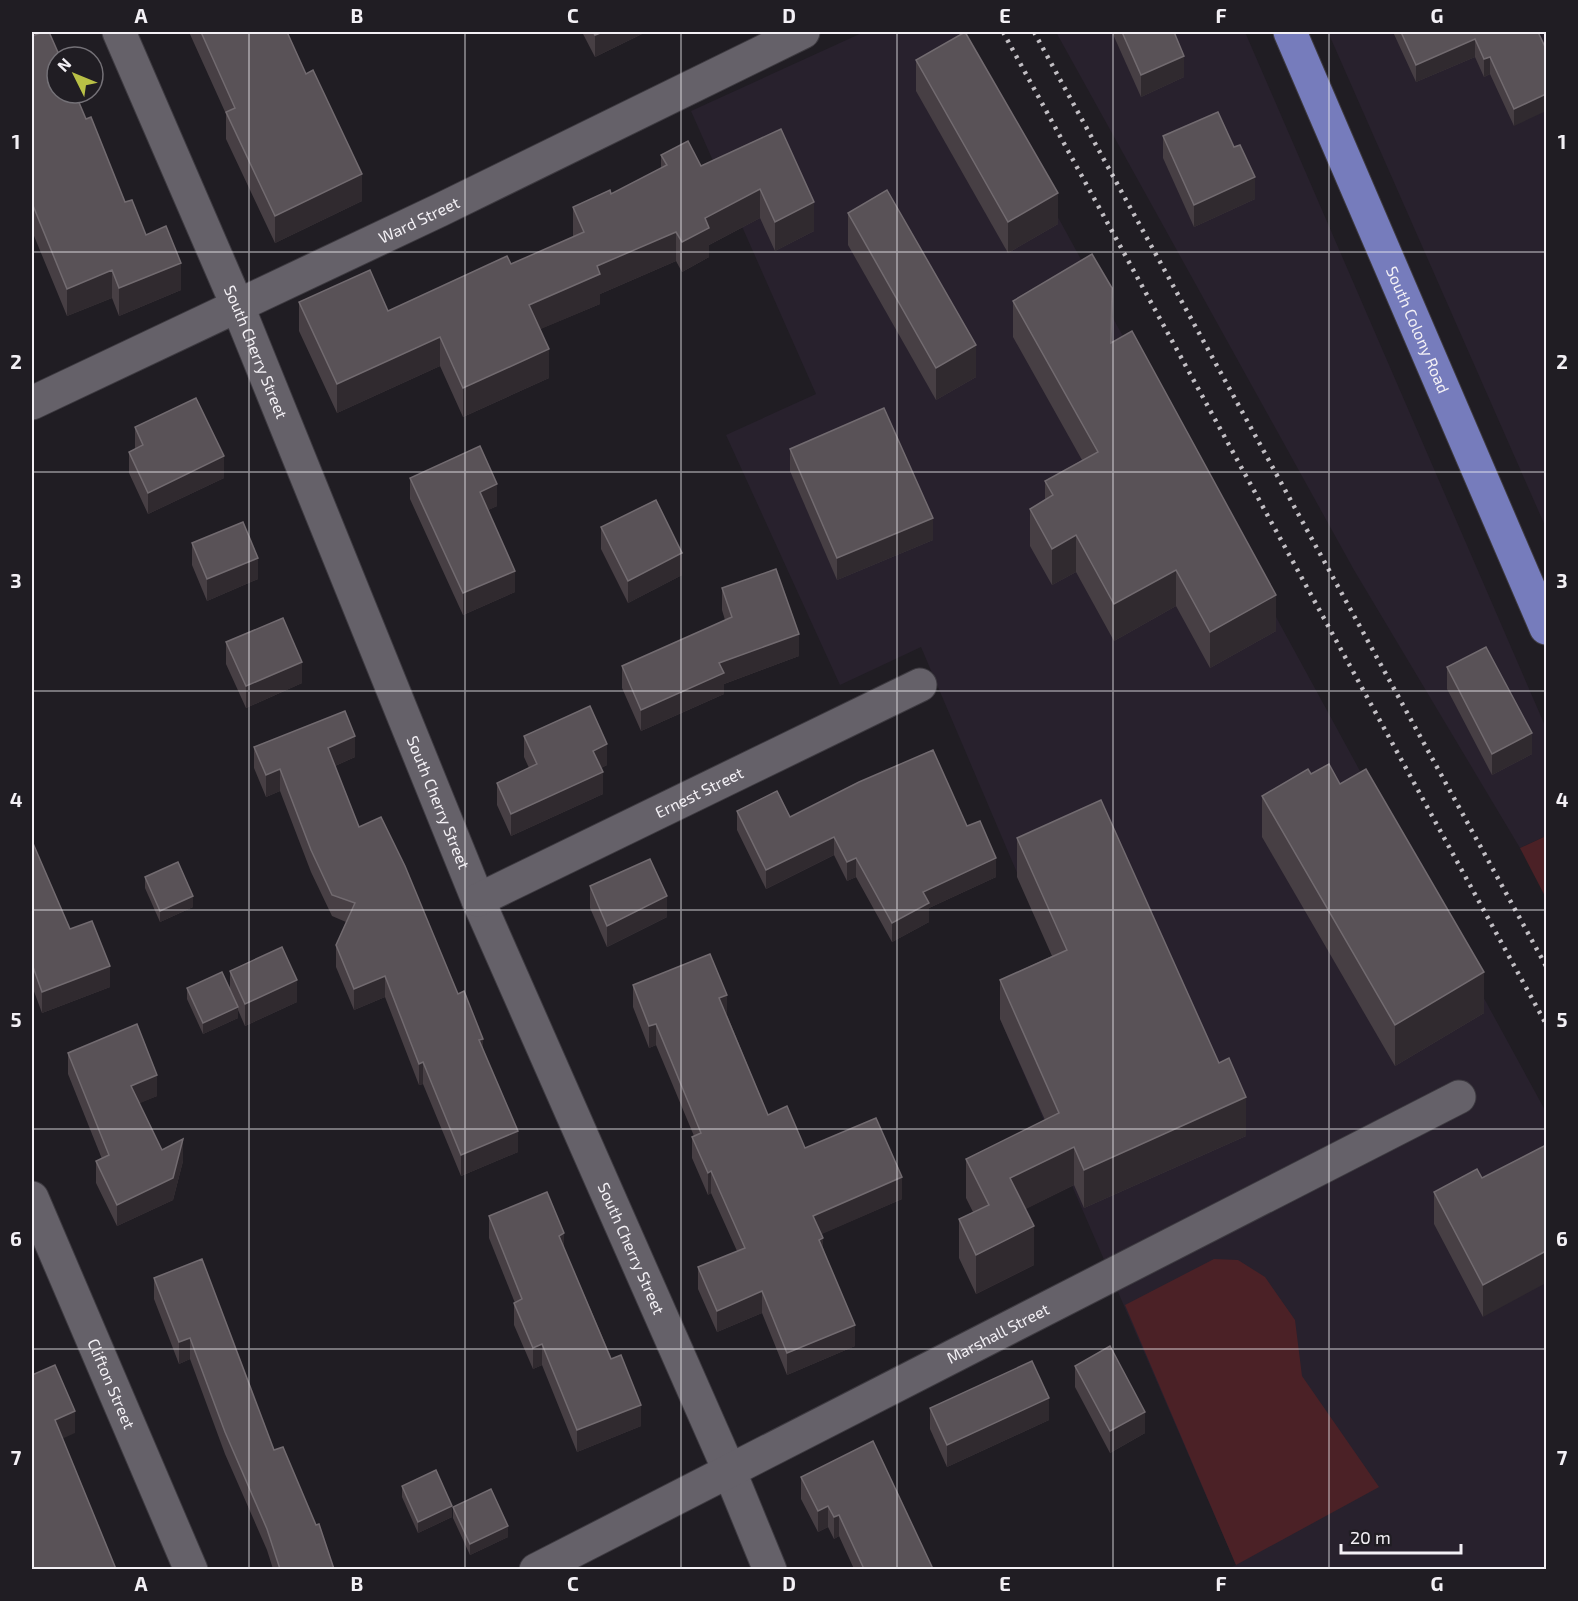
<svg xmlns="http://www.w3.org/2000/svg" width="1578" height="1601" font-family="'Exo 2',sans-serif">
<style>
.built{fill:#28212d}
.green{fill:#4b2126}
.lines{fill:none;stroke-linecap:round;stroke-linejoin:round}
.street-casing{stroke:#3d3a40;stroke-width:35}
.secondary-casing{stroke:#3d3a40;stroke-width:35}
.primary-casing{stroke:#3d3a40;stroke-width:35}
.street{stroke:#656169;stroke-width:33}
.secondary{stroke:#656169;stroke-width:33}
.primary{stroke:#767cbc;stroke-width:33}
.rail{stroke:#c2bfc4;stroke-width:4.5;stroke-dasharray:3 6;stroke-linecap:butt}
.wall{fill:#473f44}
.shaded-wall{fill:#302a2f}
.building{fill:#595257;stroke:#726b70;stroke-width:1.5}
.grid{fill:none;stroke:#f3f0f5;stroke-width:1.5;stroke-opacity:0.55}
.labels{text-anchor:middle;stroke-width:4.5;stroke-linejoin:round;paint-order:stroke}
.street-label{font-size:16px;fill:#f3f0f5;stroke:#201d23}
.neatline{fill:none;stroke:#f3f0f5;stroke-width:2}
.grid-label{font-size:20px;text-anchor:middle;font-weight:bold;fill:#f3f0f5}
</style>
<rect width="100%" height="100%" fill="#201d23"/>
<g class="built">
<path d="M864 32H957L1546 1112V1569H1228L1236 1565 1000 1019 1066 988 921 647 840 685 726 435 816 394 691 111Z"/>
<path d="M1056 32H1245L1546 728V836L1520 848 1354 570Z"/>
<path d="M1328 32H1546V528Z"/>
</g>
<g class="green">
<path d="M1546 836V898L1520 848Z"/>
<path d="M1214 1259 1238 1260 1265 1277 1295 1320 1302 1376 1379 1487 1236 1565 1125 1305Z"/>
</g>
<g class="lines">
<defs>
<g id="street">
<path id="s1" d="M119 32 238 307 478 900 729 1470 770 1570"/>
<path id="s2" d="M478 900 920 685"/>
<path id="s3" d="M32 1198 191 1570"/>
<path id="s4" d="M536 1570 1459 1097"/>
</g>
<g id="secondary">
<path id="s5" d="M32 403 440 210 803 32"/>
</g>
<g id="primary">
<path id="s6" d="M1290 32 1546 628"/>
</g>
</defs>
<use href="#street" class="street-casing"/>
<use href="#secondary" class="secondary-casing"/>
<use href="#primary" class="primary-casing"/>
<use href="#street" class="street"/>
<use href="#secondary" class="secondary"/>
<use href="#primary" class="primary"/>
<g class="rail">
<path d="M1003 32 1546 1024"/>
<path d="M1034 32 1546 966"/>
</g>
</g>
<g class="wall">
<path d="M189 32H287L362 201 275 243 226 139V114Z"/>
<path d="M582 32H646L595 57Z"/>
<path d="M1112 32H1174L1184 77 1141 97Z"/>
<path d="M1393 32H1538L1514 126 1490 74 1484 77 1475 57 1416 82Z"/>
<path d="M32 36 86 119 125 202 181 290 119 316 112 298 67 316 32 231Z"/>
<path d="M916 60 1058 224 1008 253 916 91Z"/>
<path d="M781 129 814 231 775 251 760 218 709 245V257L682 272 676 261 600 294V304L540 329 549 378 463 417 440 366 337 413 299 331V302L388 311 511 264 573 237V207L611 194 661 168V155L701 166Z"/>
<path d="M1163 136 1255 199 1194 227 1163 158Z"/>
<path d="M848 213 976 377 936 400 848 245Z"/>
<path d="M1013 301 1112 325V343L1276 631 1210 668 1176 606 1114 641 1076 572 1052 585 1030 546V509L1045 500V481L1082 460 1013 337Z"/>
<path d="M135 427 224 478 148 514 129 473V452L135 449Z"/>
<path d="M790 449 933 540 837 580 790 471Z"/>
<path d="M410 478 497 506 488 510 515 592 463 615 410 499Z"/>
<path d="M601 527 682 575 628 603 601 549Z"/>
<path d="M192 543 258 579 207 601 192 565Z"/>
<path d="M722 588 799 656 724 684V694L641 731 622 688V666L725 620 722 610Z"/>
<path d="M226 642 302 683 246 708 226 664Z"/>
<path d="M1447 667 1532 754 1492 775 1447 689Z"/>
<path d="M524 736 607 765 601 768 603 794 511 836 497 805V783L529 768 524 757Z"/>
<path d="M254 747 355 757 335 766 359 827 458 994 483 1050 518 1152 461 1176 423 1084 419 1085 385 997 354 1010 336 967V945L346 922 332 916 311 872 280 791 266 797 254 768Z"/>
<path d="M1311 774 1340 784 1484 1013 1395 1066 1262 837V796Z"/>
<path d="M737 811 790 817 967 826 996 877 929 908V922L892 942 856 877 847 881 834 855 766 889 737 830Z"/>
<path d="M1017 838 1246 1136 1084 1208 1074 1185 1025 1209 1034 1265 976 1294 959 1258V1219L973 1212 966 1198V1159L1045 1120 1000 1019V980L1052 956 1017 877Z"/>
<path d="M32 841 70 929 110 987 42 1013 32 986Z"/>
<path d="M145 877 193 907 160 922 145 888Z"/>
<path d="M590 886 667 917 607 947 590 908Z"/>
<path d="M230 971 297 1002 245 1026 238 1010V1018L203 1034 187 999V988L230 989Z"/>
<path d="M633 985 727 1015 768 1115 805 1148 902 1199 821 1234 823 1248 855 1346 787 1375 762 1313 717 1332 698 1289V1267L737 1251 711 1193 708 1195 692 1158V1137L694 1136 656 1045 649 1048 633 1007Z"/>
<path d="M68 1053 157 1096 139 1103 162 1150 183 1161 173 1200 117 1226 96 1183V1161L102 1159 68 1074Z"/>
<path d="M1546 1145 1483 1317 1434 1224V1192L1482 1178Z"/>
<path d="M489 1216 564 1248 641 1426 577 1452 542 1365 533 1369 514 1325V1303H515L489 1238Z"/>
<path d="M154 1278 274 1450 334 1569H273L267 1550 225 1454 190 1359 179 1364 154 1299Z"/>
<path d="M1075 1366 1145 1433 1110 1453 1075 1387Z"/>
<path d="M930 1408 1049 1420 947 1467 930 1429Z"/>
<path d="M801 1477 933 1569H854L839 1536 834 1539 828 1527 818 1532 801 1499Z"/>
<path d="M402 1486 452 1517 418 1533 402 1497Z"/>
<path d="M453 1507 508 1537 470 1555 453 1518Z"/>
</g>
<g class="shaded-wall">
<path d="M603 32H646L595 57V35Z"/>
<path d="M1475 39V57L1416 82V65Z"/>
<path d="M1184 56V77L1141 97V75Z"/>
<path d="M1490 57V74L1484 77V59Z"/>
<path d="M1546 94V111L1514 126V109Z"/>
<path d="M362 174V201L275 243V216Z"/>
<path d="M1255 177V199L1194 227V205Z"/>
<path d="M760 189V218L709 245V257L682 272V242L705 218Z"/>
<path d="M1058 193V224L1008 253V222Z"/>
<path d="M814 202V231L775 251V222Z"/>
<path d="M676 232V261L600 294V304L529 334V305L597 266Z"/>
<path d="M181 263V290L119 316V288Z"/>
<path d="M112 270V298L67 316V289Z"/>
<path d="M1112 288V325L1111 380V343Z"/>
<path d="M440 337V366L337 413V384Z"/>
<path d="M976 345V377L936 400V368Z"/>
<path d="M549 349V378L463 417V388Z"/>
<path d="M224 456V478L148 514V493Z"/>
<path d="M497 484V506L480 514V492Z"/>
<path d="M933 518V540L837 580V558Z"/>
<path d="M1076 535V572L1052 585V549Z"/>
<path d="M682 553V575L628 603V581Z"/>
<path d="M258 558V579L207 601V579Z"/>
<path d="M1176 570V606L1114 641V604Z"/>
<path d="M515 571V592L463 615V593Z"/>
<path d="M1276 595V631L1210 668V632Z"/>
<path d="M799 634V656L724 684V694L641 731V710L719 663Z"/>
<path d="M302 662V683L246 708V686Z"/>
<path d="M1532 733V754L1492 775V754Z"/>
<path d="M355 736V757L328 769V748Z"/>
<path d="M607 744V765L593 772V751Z"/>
<path d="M280 769V791L266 797V775Z"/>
<path d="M603 772V794L511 836V814Z"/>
<path d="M834 837V855L766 889V870Z"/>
<path d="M856 858V877L847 881V862Z"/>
<path d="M996 858V877L929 908V922L892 942V923L923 892Z"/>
<path d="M193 896V907L160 922V911Z"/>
<path d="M667 896V917L607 947V926Z"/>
<path d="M110 966V987L42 1013V992Z"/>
<path d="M1484 972V1013L1395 1066V1025Z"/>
<path d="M385 976V997L354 1010V989Z"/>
<path d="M297 980V1002L245 1026V1004Z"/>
<path d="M727 995V1016L719 998Z"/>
<path d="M238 1007V1018L203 1034V1023Z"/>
<path d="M656 1024V1045L649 1048V1026Z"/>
<path d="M483 1039V1060L479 1040Z"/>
<path d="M423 1062V1084L419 1085V1064Z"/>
<path d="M157 1075V1096L131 1107V1086Z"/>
<path d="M1246 1097V1136L1084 1208V1170Z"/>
<path d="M518 1131V1152L461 1176V1155Z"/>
<path d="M183 1139V1161L173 1200 117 1226V1205Z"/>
<path d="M1074 1147V1185L1010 1217V1178Z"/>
<path d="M711 1171V1193L708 1195V1173Z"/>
<path d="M902 1177V1199L813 1238V1216Z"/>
<path d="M1034 1226V1265L976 1294V1255Z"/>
<path d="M564 1233V1255L559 1236Z"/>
<path d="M823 1238V1260L819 1240Z"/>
<path d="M1546 1251V1283L1483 1317V1285Z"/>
<path d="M762 1291V1313L717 1332V1311Z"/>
<path d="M855 1325V1346L787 1375V1353Z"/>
<path d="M190 1338V1359L179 1364V1342Z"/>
<path d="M542 1344V1365L533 1369V1348Z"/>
<path d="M1049 1398V1420L947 1467V1445Z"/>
<path d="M641 1405V1426L577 1452V1430Z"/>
<path d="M75 1411V1433L55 1442V1420Z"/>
<path d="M1145 1412V1433L1110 1453V1431Z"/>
<path d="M452 1506V1517L418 1533V1522Z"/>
<path d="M828 1506V1527L818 1532V1511Z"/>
<path d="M839 1515V1536L834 1539V1517Z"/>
<path d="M508 1526V1537L470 1555V1544Z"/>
</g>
<g class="building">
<path d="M43 32H49L60 57H57V93H75L86 119 91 117 125 202 132 200 146 235 166 226 181 263 119 288 112 270 67 289 32 203V36Z"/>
<path d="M201 32H287L306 74 313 70 362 174 275 216 226 112 235 108Z"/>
<path d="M593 32H603L595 35Z"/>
<path d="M965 32 1058 193 1008 222 916 60Z"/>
<path d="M1122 32H1174L1184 56 1141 75Z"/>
<path d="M1401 32H1538L1546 49V94L1514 109 1490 57 1484 59 1475 39 1416 65Z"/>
<path d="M1218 112 1234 147 1240 145 1255 177 1194 205 1163 136Z"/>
<path d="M781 129 814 202 775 222 760 189 705 218 709 228 682 242 676 232 597 266 600 274 529 305 549 349 463 388 440 337 337 384 299 302 370 270 388 311 507 256 511 264 584 232 573 207 610 190 611 194 667 165 661 155 688 141 701 166Z"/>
<path d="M887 190 976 345 936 368 848 213Z"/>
<path d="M1092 254 1112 288 1111 343 1132 331 1276 595 1210 632 1176 570 1114 604 1076 535 1052 549 1030 509 1053 495 1045 481 1098 452 1013 301Z"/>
<path d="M196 398 224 456 148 493 129 452 143 445 135 427Z"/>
<path d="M884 408 933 518 837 558 790 449Z"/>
<path d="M480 446 497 484 480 492 515 571 463 593 410 478Z"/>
<path d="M656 500 682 553 628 581 601 527Z"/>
<path d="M243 522 258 558 207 579 192 543Z"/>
<path d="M776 569 799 634 719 663 724 673 641 710 622 666 732 617 722 588Z"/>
<path d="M283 618 302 662 246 686 226 642Z"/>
<path d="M1486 647 1532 733 1492 754 1447 667Z"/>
<path d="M590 706 607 744 593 751 603 772 511 814 497 783 537 764 524 736Z"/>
<path d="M345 711 355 736 328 748 359 827 381 817 405 866 458 994 464 991 483 1039 479 1040 518 1131 461 1155 423 1062 419 1064 385 976 354 989 336 945 355 903 332 895 311 850 280 769 266 775 254 747Z"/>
<path d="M933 750 967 826 980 821 996 858 923 892 929 903 892 923 856 858 847 862 834 837 766 870 737 811 777 791 790 817 859 782Z"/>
<path d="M1329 764 1340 784 1366 769 1484 972 1395 1025 1262 796 1308 769 1311 774Z"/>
<path d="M1101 800 1219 1063 1229 1058 1246 1097 1084 1170 1074 1147 1010 1178 1034 1226 976 1255 959 1219 989 1205 966 1159 1059 1113 1000 980 1067 950 1017 838Z"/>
<path d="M32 841 70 929 92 921 110 966 42 992 32 964Z"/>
<path d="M650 859 667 896 607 926 590 886Z"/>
<path d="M178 862 193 896 160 911 145 877Z"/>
<path d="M282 947 297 980 245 1004 230 971Z"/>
<path d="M710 954 727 995 719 998 768 1115 787 1106 805 1148 876 1118 902 1177 813 1216 823 1238 819 1240 855 1325 787 1353 762 1291 717 1311 698 1267 745 1248 711 1171 708 1173 692 1137 701 1133 656 1024 649 1026 633 985Z"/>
<path d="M222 972 238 1007 203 1023 187 988Z"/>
<path d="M137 1024 157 1075 131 1086 162 1150 183 1139 173 1178 117 1205 96 1161 109 1155 68 1053Z"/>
<path d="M1546 1145V1251L1483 1285 1434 1192 1477 1169 1482 1178Z"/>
<path d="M547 1192 564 1233 559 1236 611 1359 621 1355 641 1405 577 1430 542 1344 533 1348 514 1303 522 1299 489 1216Z"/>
<path d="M202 1259 274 1450 283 1447 316 1525 319 1524 334 1569H280L267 1529 225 1432 190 1338 179 1342 154 1278Z"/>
<path d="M1110 1346 1145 1412 1110 1431 1075 1366Z"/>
<path d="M1032 1361 1049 1398 947 1445 930 1408Z"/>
<path d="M55 1365 75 1411 55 1420 116 1569H32V1375Z"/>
<path d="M873 1441 933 1569H864L839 1515 834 1517 828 1506 818 1511 801 1477Z"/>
<path d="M436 1470 452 1506 418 1522 402 1486Z"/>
<path d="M491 1489 508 1526 470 1544 453 1507Z"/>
</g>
<path class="grid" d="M249 32V1570M465 32V1570M681 32V1570M897 32V1570M1113 32V1570M1329 32V1570M32 252H1546M32 472H1546M32 691H1546M32 910H1546M32 1129H1546M32 1349H1546"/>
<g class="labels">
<g class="street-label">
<text dy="6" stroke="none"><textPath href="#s5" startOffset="428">Ward Street</textPath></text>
<text dy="6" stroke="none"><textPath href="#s6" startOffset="324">South Colony Road</textPath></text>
<text dy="6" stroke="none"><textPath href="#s1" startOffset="348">South Cherry Street</textPath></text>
<text dy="6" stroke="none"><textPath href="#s2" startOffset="246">Ernest Street</textPath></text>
<text dy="6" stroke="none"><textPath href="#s1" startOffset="834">South Cherry Street</textPath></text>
<text dy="6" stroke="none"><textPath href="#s1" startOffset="1320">South Cherry Street</textPath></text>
<text dy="6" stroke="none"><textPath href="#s4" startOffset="519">Marshall Street</textPath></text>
<text dy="6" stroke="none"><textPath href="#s3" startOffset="202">Clifton Street</textPath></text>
</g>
</g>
<rect width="1578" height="1601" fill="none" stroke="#201d23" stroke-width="66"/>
<g transform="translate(75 75) rotate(313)"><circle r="28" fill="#201d23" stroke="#747177" stroke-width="1.5"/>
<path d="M0-4.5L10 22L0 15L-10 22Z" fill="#b9c046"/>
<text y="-9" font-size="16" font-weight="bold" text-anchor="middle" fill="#f3f0f5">N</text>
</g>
<path d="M1341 1544v9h120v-9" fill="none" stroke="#f3f0f5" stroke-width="3"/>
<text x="1350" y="1544" font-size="18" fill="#f3f0f5" stroke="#201d23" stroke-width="4.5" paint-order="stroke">20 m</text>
<rect x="33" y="33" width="1512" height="1535" class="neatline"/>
<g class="grid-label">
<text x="141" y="23">A</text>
<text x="357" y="23">B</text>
<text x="573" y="23">C</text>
<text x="789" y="23">D</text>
<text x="1005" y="23">E</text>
<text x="1221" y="23">F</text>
<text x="1437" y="23">G</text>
<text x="16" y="149">1</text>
<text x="1562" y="149">1</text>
<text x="16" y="369">2</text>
<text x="1562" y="369">2</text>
<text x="16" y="588">3</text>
<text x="1562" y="588">3</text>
<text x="16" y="807">4</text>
<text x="1562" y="807">4</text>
<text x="16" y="1027">5</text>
<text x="1562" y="1027">5</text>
<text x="16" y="1246">6</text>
<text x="1562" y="1246">6</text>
<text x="16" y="1465">7</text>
<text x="1562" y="1465">7</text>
<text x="141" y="1591">A</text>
<text x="357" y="1591">B</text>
<text x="573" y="1591">C</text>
<text x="789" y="1591">D</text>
<text x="1005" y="1591">E</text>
<text x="1221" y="1591">F</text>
<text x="1437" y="1591">G</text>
</g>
</svg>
